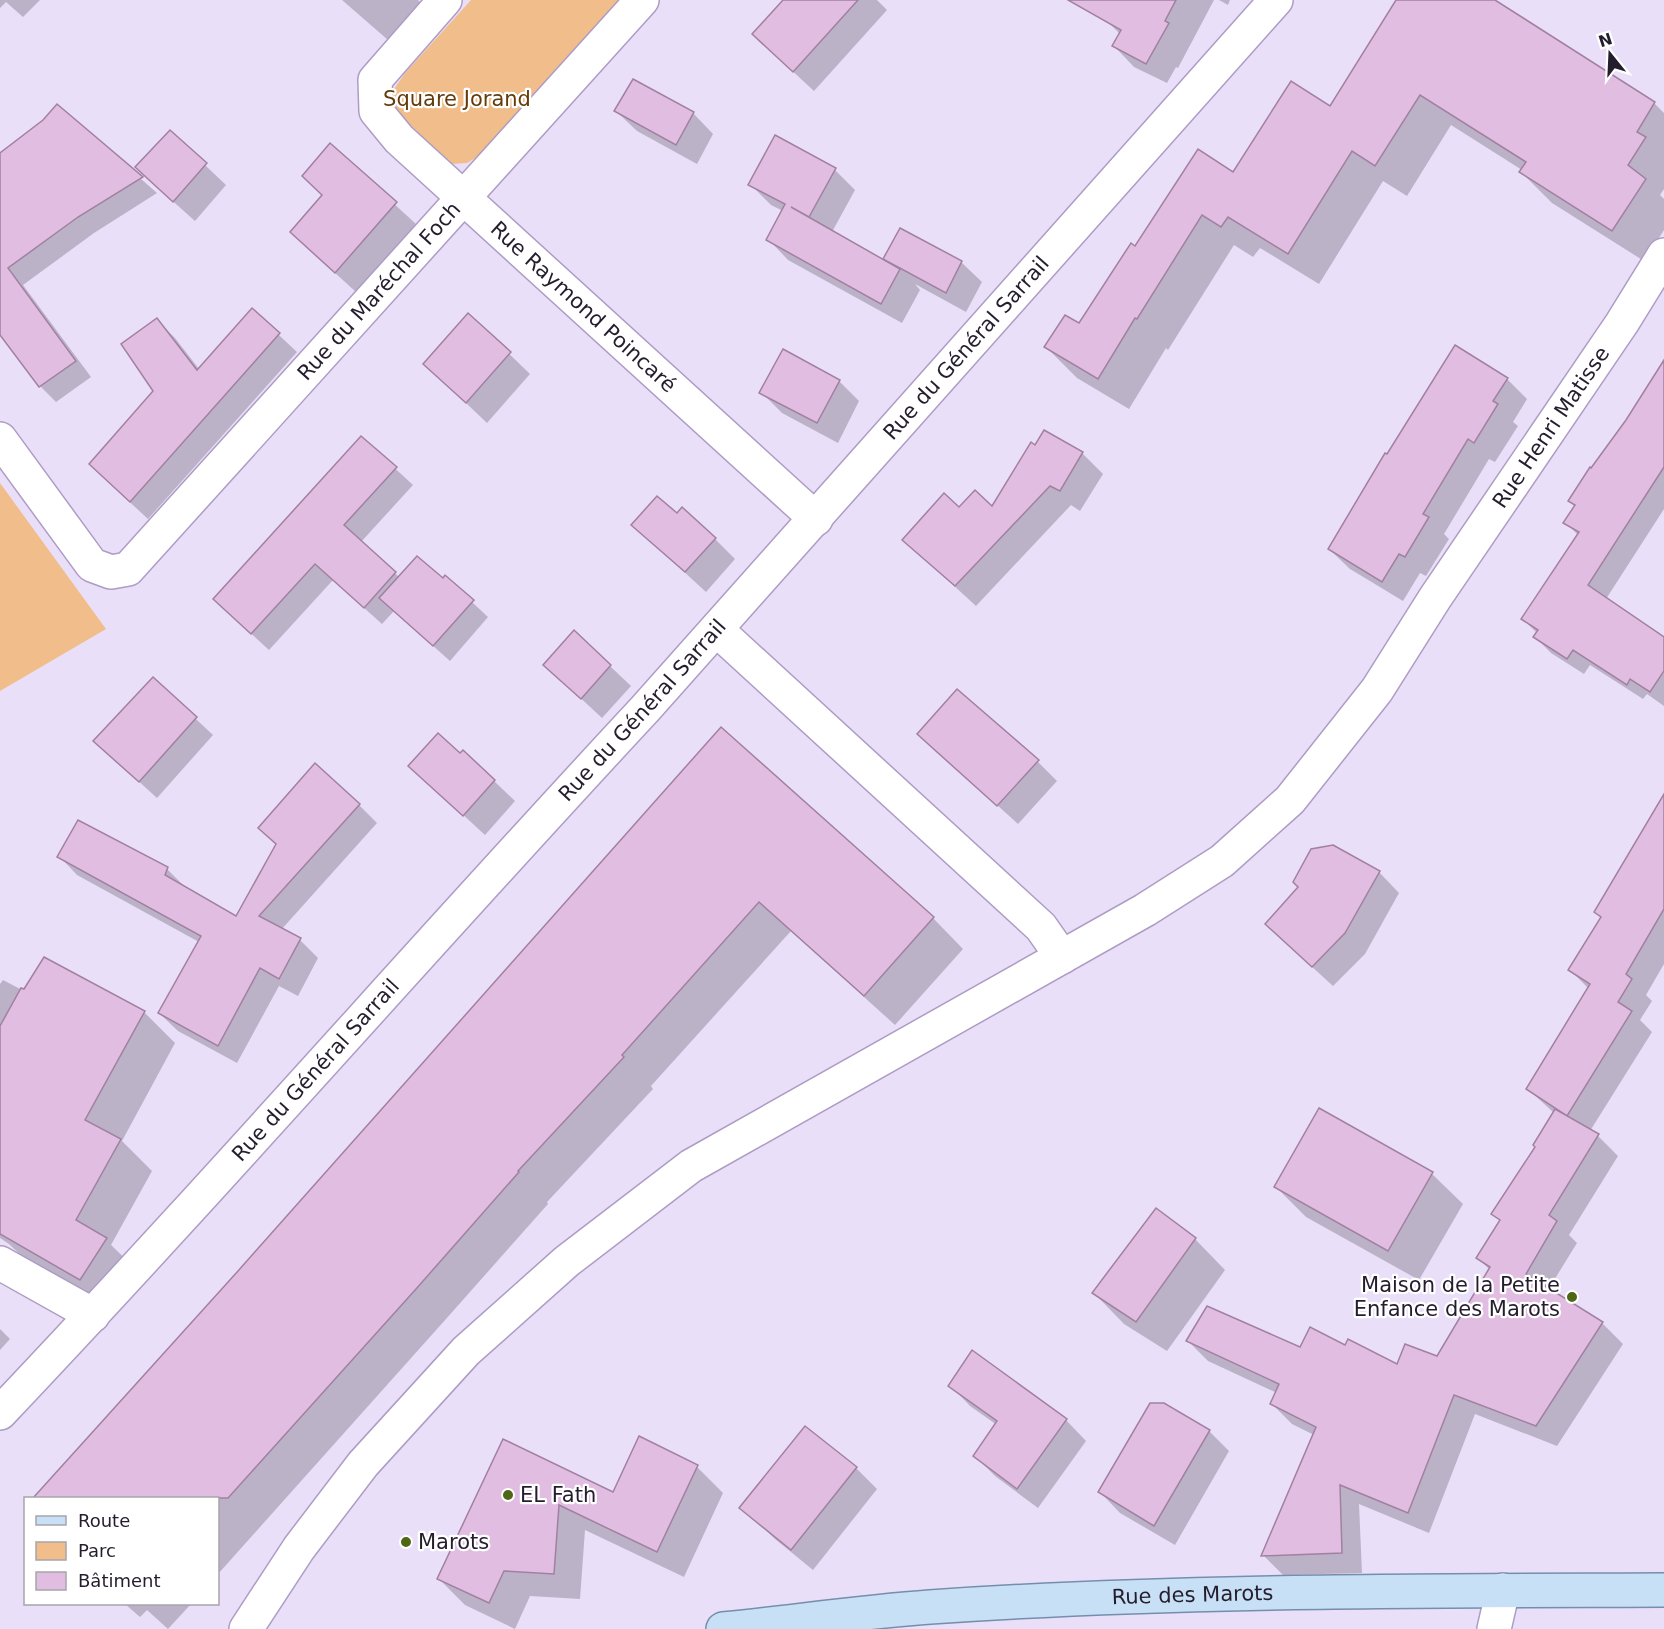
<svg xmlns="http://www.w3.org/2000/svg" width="1664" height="1629" font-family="'DejaVu Sans',sans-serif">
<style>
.green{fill:#f1bd8a}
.shadow{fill:#0003}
.building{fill:#e1bde2;stroke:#a180a2;stroke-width:1.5}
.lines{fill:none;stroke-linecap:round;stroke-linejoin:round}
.minor-casing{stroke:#ae9cc5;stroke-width:36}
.major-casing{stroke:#758eac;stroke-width:36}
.minor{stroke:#fff;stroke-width:33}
.major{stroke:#c7e0f6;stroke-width:33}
.poi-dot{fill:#4e6615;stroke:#fff;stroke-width:2}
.labels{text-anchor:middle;stroke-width:4.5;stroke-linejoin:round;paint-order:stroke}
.park-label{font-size:21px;fill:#643c0b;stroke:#fff}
.street-label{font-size:21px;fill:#241d2d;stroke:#fff}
.poi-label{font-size:21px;fill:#241d2d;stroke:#fff;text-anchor:start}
</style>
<rect width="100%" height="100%" fill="#eadff9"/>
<g class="green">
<path d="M471 0H619L482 154 467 163 452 164 440 160 394 110 392 92 405 73Z"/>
<path d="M0 483 106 629 0 691Z"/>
</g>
<g class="shadow">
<path d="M0 0H40L23 17 6 2 0 8Z"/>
<path d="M342 0H418L421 3 413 12 416 15 397 35 394 33 388 40Z"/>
<path d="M785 0H877L887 10 814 91 774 54Z"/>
<path d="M1117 0H1214L1178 68 1176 67 1167 83 1134 67 1114 46 1120 34 1106 20Z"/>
<path d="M1219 0H1230L1228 5Z"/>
<path d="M1398 0H1493L1654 103 1664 113V189L1660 195 1664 199V230L1644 261 1552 203 1521 172 1522 170 1451 125 1407 196 1383 181 1319 284 1260 248 1253 257 1234 245 1168 350 1166 348 1129 409 1077 378 1046 347 1079 325 1136 248 1234 174 1331 108Z"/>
<path d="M58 106 157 193 94 233 23 285 91 377 56 402 40 386 0 333V155L44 121Z"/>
<path d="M616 111 693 113 713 134 697 164 637 131Z"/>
<path d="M170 132 226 185 195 221 158 188Z"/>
<path d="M330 145 416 224 356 292 312 252 324 195Z"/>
<path d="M835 170 855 190 832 232 884 261 901 230 961 262 982 282 966 312 915 284 920 290 902 323 788 260 768 239 783 211 771 205 750 184Z"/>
<path d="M252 310 297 352 148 519 108 482 155 392 157 320 175 338 199 369Z"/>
<path d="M469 315 530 374 487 423 425 364Z"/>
<path d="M1664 367V509L1606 599 1664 640V706L1647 694 1643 699 1590 665 1584 674 1551 653 1535 637 1537 633 1523 619 1579 536 1565 522 1575 507 1570 501Z"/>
<path d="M1507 379 1527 399 1513 422 1518 426 1495 462 1489 459 1444 534 1449 539 1426 576 1420 573 1403 601 1350 569 1329 549Z"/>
<path d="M839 381 859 401 838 443 782 413 761 392Z"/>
<path d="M1045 432 1082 453 1103 474 1080 511 1071 505 976 606 904 540 959 509H993Z"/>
<path d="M362 438 413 485 361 542 399 577 443 580 445 577 488 617 450 661 394 611 382 624 333 580 269 650 232 616Z"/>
<path d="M678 515 715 539 735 559 706 592 633 525Z"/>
<path d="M574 632 631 686 602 718 545 665Z"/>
<path d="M153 679 213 735 157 798 112 757Z"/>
<path d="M721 729 933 918 963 949 895 1025 791 931 651 1086 653 1089 547 1202 548 1204 446 1319 218 1574V1498H35L239 1272Z"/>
<path d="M919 734 1037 761 1057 781 1018 824Z"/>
<path d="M460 755 494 781 515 801 485 835 410 766Z"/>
<path d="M359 805 377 823 281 930 300 940 318 958 298 996 279 986 237 1063 178 1031 159 1013 199 942 77 875 59 856 167 869 185 887 237 918Z"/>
<path d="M1664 814V964L1646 995 1652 1001 1640 1020 1652 1032 1590 1131 1598 1136 1618 1156 1569 1235 1577 1243 1548 1290 1602 1323 1623 1344 1557 1446 1475 1414 1429 1533 1359 1504 1362 1573 1283 1575 1263 1555 1314 1435 1292 1424 1272 1404 1277 1393 1208 1361 1188 1341 1301 1349 1346 1347 1398 1366 1437 1358 1490 1270 1478 1258 1501 1221 1554 1113 1528 1089 1589 989 1570 970 1602 918 1596 912Z"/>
<path d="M1379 872 1399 893 1365 954 1333 986 1287 944Z"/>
<path d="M3 980 24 991 144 1012 175 1043 122 1141 152 1171 111 1245 137 1270 112 1310 27 1261 9 1244 0 1238V984Z"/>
<path d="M1320 1110 1432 1174 1463 1204 1419 1280 1306 1217 1276 1187Z"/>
<path d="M1156 1210 1195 1239 1225 1270 1167 1351 1124 1324 1094 1293Z"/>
<path d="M0 1329 10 1339 0 1350Z"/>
<path d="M950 1385 1066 1420 1086 1441 1038 1508 995 1476 975 1456 997 1425 970 1406Z"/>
<path d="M805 1428 856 1468 877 1489 813 1570 775 1539 754 1519Z"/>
<path d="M1209 1431 1229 1451 1175 1545 1120 1513 1100 1492Z"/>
<path d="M504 1441 614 1494 697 1467 723 1493 684 1577 585 1530 580 1599 530 1596 515 1629 465 1605 439 1579Z"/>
<path d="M125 1604H191L168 1629 147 1610 140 1617Z"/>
</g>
<g class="building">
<path d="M783 0H858L793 72 752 34Z"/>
<path d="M1068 0H1176L1165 21 1169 23 1146 64 1112 46 1121 30Z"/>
<path d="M1396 0H1495L1655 102 1637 132 1646 137 1628 165 1646 179 1612 231 1519 172 1526 162 1420 95 1375 166 1352 151 1288 254 1228 217 1221 227 1202 215 1137 319 1135 318 1098 379 1044 347 1065 315 1079 323 1131 243 1135 246 1198 149 1233 172 1291 81 1330 106Z"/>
<path d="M633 79 694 112 676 145 614 111Z"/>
<path d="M57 104 143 177 78 217 8 268 76 361 39 387 0 335V153L43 120Z"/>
<path d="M170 130 207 163 173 202 135 167Z"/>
<path d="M775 135 836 168 809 217 791 207 900 269 881 304 766 240 785 204 748 185Z"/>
<path d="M330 143 397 202 335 273 290 232 322 195 302 176Z"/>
<path d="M900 228 962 261 946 293 883 259Z"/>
<path d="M252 308 280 333 130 502 89 464 153 391 121 344 157 318 197 370Z"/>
<path d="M468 313 511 352 466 403 423 364Z"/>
<path d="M1455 345 1508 378 1493 401 1498 404 1474 443 1468 439 1423 514 1429 517 1405 557 1399 554 1382 582 1328 549 1385 453 1387 454Z"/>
<path d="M783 349 840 380 817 423 759 393Z"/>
<path d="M1664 360V467L1588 585 1664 637V671L1650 692 1630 679 1627 685 1573 650 1567 659 1533 637 1538 630 1521 619 1579 532 1563 523 1575 505 1568 501 1590 467 1591 468 1626 420Z"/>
<path d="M1044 430 1083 452 1060 491 1050 486 955 586 902 540 944 493 959 507 975 490 992 506 1031 442 1035 445Z"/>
<path d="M361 436 397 467 344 525 396 572 364 608 315 564 251 634 213 599Z"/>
<path d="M657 496 677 513 682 507 716 538 685 572 631 525Z"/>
<path d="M417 556 443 578 445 575 474 600 433 646 379 598Z"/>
<path d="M574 630 611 665 581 699 543 665Z"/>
<path d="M153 677 197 717 139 782 93 741Z"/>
<path d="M957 689 1039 760 997 806 917 734Z"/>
<path d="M721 727 934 917 864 996 759 902 622 1055 624 1057 518 1171 519 1172 416 1289 228 1498H33L238 1271Z"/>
<path d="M438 733 460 753 463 750 495 780 463 816 408 766Z"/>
<path d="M315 763 360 804 259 916 301 938 279 979 260 968 218 1046 158 1013 201 936 57 857 78 820 168 867 165 875 236 916 276 844 258 828Z"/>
<path d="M1664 794V909L1626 974 1632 979 1618 1002 1632 1011 1567 1116 1526 1089 1590 984 1568 970 1601 917 1594 912Z"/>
<path d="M1333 845 1380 871 1345 933 1312 967 1265 924 1298 887 1293 882 1311 849Z"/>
<path d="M44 957 145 1011 85 1120 121 1139 76 1220 107 1238 80 1280 0 1234V1026L21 988 24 989Z"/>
<path d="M1319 1108 1433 1172 1388 1251 1274 1187Z"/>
<path d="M1555 1109 1599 1134 1549 1215 1557 1221 1526 1274 1603 1322 1536 1426 1454 1395 1408 1513 1340 1485 1342 1553 1261 1556 1316 1427 1270 1404 1279 1384 1186 1341 1207 1306 1300 1347 1310 1327 1345 1345 1348 1339 1397 1364 1405 1344 1437 1356 1490 1267 1476 1258 1500 1220 1491 1214 1535 1147 1533 1145Z"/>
<path d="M1156 1208 1196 1238 1136 1322 1092 1293Z"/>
<path d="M972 1350 1067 1419 1017 1489 973 1456 997 1421 948 1386Z"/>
<path d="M1150 1403H1164L1210 1430 1154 1526 1098 1492Z"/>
<path d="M805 1426 857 1467 791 1550 739 1508Z"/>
<path d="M639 1436 698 1465 657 1552 559 1505 554 1574 504 1571 489 1603 437 1579 503 1439 613 1492Z"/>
</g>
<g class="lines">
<defs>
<g id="minor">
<path id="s1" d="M445 0 375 80 376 111 399 139 816 519"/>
<path id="s2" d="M0 439 92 565 111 572 128 569 642 0"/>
<path d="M717 630 1041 927 1062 957"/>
<path d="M0 1263 93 1315"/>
<path id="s3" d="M0 1413C219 1182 428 942 645 709L1276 0"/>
<path id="s4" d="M246 1629 299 1548 363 1464 466 1351 567 1261 691 1166 1145 910 1222 861 1290 800 1377 690 1435 598 1622 323 1664 255"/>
<path d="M1494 1629 1503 1590"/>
</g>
<g id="major">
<path id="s5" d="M723 1629C792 1622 861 1612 930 1607 1174 1590 1420 1591 1664 1590"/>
</g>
</defs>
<use href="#minor" class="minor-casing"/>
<use href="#major" class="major-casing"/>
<use href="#minor" class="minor"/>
<use href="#major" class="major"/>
</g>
<g class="poi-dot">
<circle cx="1572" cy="1297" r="6"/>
<circle cx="508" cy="1495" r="6"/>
<circle cx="406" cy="1542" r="6"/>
</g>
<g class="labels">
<g class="park-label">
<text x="457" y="106">Square Jorand</text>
</g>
<g class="street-label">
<text dy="7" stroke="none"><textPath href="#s2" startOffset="568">Rue du Maréchal Foch</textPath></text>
<text dy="7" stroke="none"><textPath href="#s1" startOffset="423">Rue Raymond Poincaré</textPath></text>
<text dy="7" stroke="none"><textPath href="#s3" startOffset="1438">Rue du Général Sarrail</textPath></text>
<text dy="7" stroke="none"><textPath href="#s4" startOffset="1806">Rue Henri Matisse</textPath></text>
<text dy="7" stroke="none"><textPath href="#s3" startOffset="952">Rue du Général Sarrail</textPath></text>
<text dy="7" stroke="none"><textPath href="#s3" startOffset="466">Rue du Général Sarrail</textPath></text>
<text dy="7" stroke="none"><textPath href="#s5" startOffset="471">Rue des Marots</textPath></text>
</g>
<g class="poi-label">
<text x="1560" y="1292" text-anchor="end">Maison de la Petite<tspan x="1560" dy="24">Enfance des Marots</tspan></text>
<text x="520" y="1502">EL Fath</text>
<text x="418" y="1549">Marots</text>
</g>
</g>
<rect x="24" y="1497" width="195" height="108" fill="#ffffff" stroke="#a7a5ab" stroke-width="1.5"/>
<rect x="36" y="1516" width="30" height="9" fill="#c7e0f6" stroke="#a7a5ab" stroke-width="1.5"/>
<text x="78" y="1527" font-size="18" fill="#241d2d">Route</text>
<rect x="36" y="1542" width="30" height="18" fill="#f1bd8a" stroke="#a7a5ab" stroke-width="1.5"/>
<text x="78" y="1557" font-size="18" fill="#241d2d">Parc</text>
<rect x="36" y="1572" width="30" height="18" fill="#e1bde2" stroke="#a7a5ab" stroke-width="1.5"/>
<text x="78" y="1587" font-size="18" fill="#241d2d">Bâtiment</text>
<g transform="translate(1610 54) rotate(342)" stroke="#ffffff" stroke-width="4.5" paint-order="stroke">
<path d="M0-4.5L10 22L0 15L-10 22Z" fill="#241d2d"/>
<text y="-9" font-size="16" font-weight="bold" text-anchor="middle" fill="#241d2d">N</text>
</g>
</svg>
